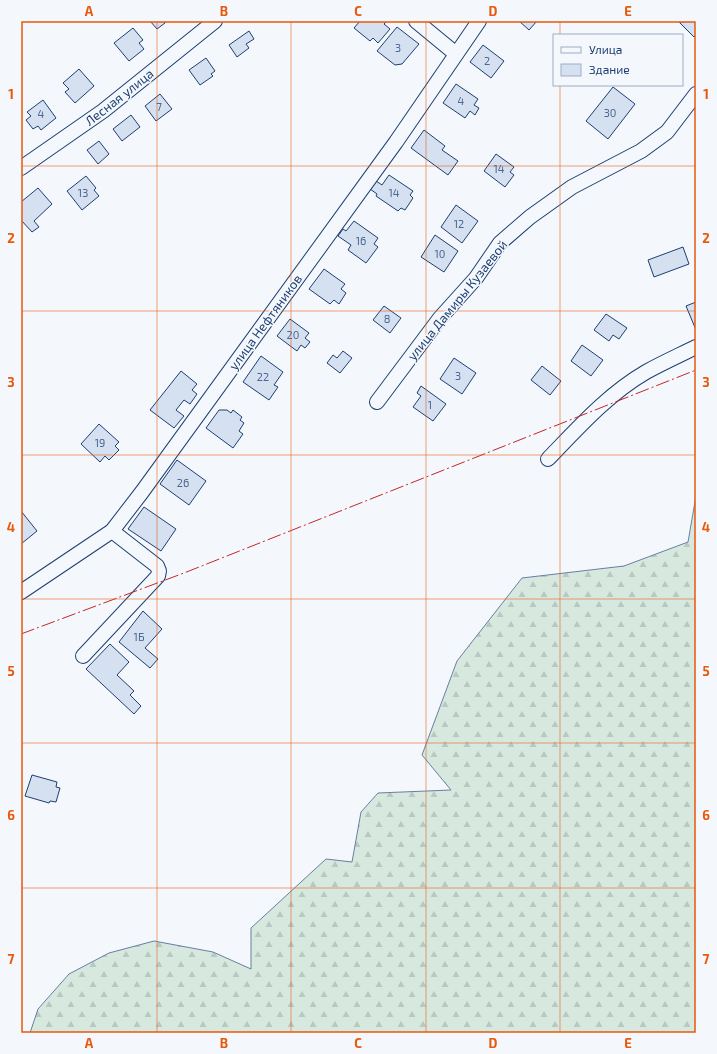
<svg xmlns="http://www.w3.org/2000/svg" width="717" height="1054" font-family="'Exo 2',sans-serif">
<style>
.forest{fill:url(#forest-firs);stroke:#687fa3}
.building{fill:#d5e0f0;stroke:#1d3f73}
.lines{fill:none;stroke-linecap:round;stroke-linejoin:round}
.minor-casing{stroke:#1d3f73;stroke-width:16}
.minor{stroke:#f4f7fb;stroke-width:14}
.power{stroke:#c62828;stroke-width:1;stroke-dasharray:14 3 2 3;stroke-linecap:butt}
.grid{fill:none;stroke:#e8590c;stroke-width:1;stroke-opacity:0.55}
.labels{text-anchor:middle;stroke-width:3;stroke-linejoin:round;paint-order:stroke}
.number-label{font-size:11px;fill:#4b6792}
.street-label{font-size:13px;fill:#1d3f73;stroke:#f4f7fb}
.neatline{fill:none;stroke:#e8590c;stroke-width:1.5}
.grid-label{font-size:13px;text-anchor:middle;font-weight:bold;fill:#e8590c}
</style>
<defs>
<pattern id="forest-firs" width="22" height="20" patternUnits="userSpaceOnUse"><rect width="22" height="20" fill="#d7e8df"/><path d="M5 1l3.5 6h-7zM16 11l3.5 6h-7z" fill="#b8c8c3"/></pattern>
</defs>
<rect width="100%" height="100%" fill="#f4f7fb"/>
<path class="forest" d="M696 496V1033H30L38 1009 69 974 109 953 154 941 213 952 251 969V928L326 859 352 862 361 812 378 793 451 790 422 755 457 661 522 578 624 566 688 542Z"/>
<g class="building">
<path d="M150 21H165V23L157 29Z"/>
<path d="M360 21H387L384 24 390 29 378 43 373 38 370 41 354 28Z"/>
<path d="M519 21H537L529 30Z"/>
<path d="M696 21V35L694 37 679 22Z"/>
<path d="M397 27 419 44 402 64 395 65 377 51Z"/>
<path d="M133 28 143 40 139 43 144 49 129 61 114 43Z"/>
<path d="M249 31 254 39 246 44 249 48 237 57 229 45Z"/>
<path d="M483 45 504 61 491 78 470 62Z"/>
<path d="M206 58 215 71 211 74 213 76 200 85 189 70Z"/>
<path d="M79 69 94 86 75 103 65 92 69 89 63 83Z"/>
<path d="M456 84 478 99 474 105 479 108 475 115 470 111 465 118 443 103Z"/>
<path d="M613 87 635 104 608 139 586 121Z"/>
<path d="M160 94 172 109 156 121 145 106Z"/>
<path d="M43 100 56 118 41 130 38 126 33 129 26 120 31 116 27 112Z"/>
<path d="M131 115 140 127 122 141 113 129Z"/>
<path d="M424 130 445 146 442 150 458 161 448 175 411 148Z"/>
<path d="M99 141 109 154 98 164 87 150Z"/>
<path d="M496 154 514 167 510 172 514 175 505 187 484 171Z"/>
<path d="M389 175 413 191 410 195 413 198 405 210 401 208 398 211 376 196 377 194 370 189 376 181 382 185Z"/>
<path d="M86 176 96 188 94 190 99 196 82 210 67 191Z"/>
<path d="M38 188 52 204 34 221 39 227 32 232 21 220V202Z"/>
<path d="M456 205 478 221 462 243 441 227Z"/>
<path d="M354 221 378 238 374 244 378 247 366 263 348 250 351 245 338 236 343 229 346 231Z"/>
<path d="M435 235 458 251 444 272 421 257Z"/>
<path d="M683 247 689 264 654 277 648 260Z"/>
<path d="M324 269 345 284 341 289 346 293 339 304 334 300 330 304 309 289Z"/>
<path d="M696 302V330L686 306Z"/>
<path d="M384 306 401 318 390 333 373 320Z"/>
<path d="M606 314 627 328 619 339 613 335 609 341 594 330Z"/>
<path d="M290 319 309 333 305 338 310 342 305 348 301 345 297 351 277 336Z"/>
<path d="M582 345 603 360 591 376 571 361Z"/>
<path d="M343 351 352 358 340 373 327 363 333 355 337 358Z"/>
<path d="M261 356 283 372 274 385 278 387 269 400 243 382Z"/>
<path d="M454 358 476 373 462 394 440 379Z"/>
<path d="M542 366 561 381 550 395 531 380Z"/>
<path d="M181 371 197 384 192 390 197 394 190 404 184 400 176 410 184 416 174 428 150 410Z"/>
<path d="M421 386 446 404 433 421 413 407 421 396 417 393Z"/>
<path d="M219 410H227L231 413 233 410 242 417 240 420 244 423 239 431 243 434 233 448 206 428Z"/>
<path d="M99 424 119 442 115 446 119 450 109 460 105 456 100 462 81 444Z"/>
<path d="M177 460 206 481 189 505 160 484Z"/>
<path d="M144 507 176 529 161 551 128 529Z"/>
<path d="M21 511 37 531 21 544Z"/>
<path d="M143 611 162 629 145 648 158 659 150 668 119 642Z"/>
<path d="M110 644 129 662 117 675 134 691 130 695 141 706 134 714 86 669Z"/>
<path d="M32 775 57 782 56 787 60 788 56 802 50 801 49 803 25 796Z"/>
</g>
<g class="lines">
<defs>
<g id="minor">
<path d="M416 21 456 54"/>
<path d="M21 168 103 111 215 21"/>
<path d="M377 402 440 318 476 278 500 243 530 217 572 187 641 151 667 132 696 94"/>
<path d="M548 459C578 428 608 394 646 372 662 363 680 355 696 347"/>
<path d="M21 592 112 531 142 492 396 142 479 21"/>
<path d="M83 656 158 576 159 571 157 566 112 531"/>
</g>
</defs>
<use href="#minor" class="minor-casing"/>
<use href="#minor" class="minor"/>
<path class="power" d="M21 634 184 573 696 370"/>
</g>
<path class="grid" d="M157 21V1033M291 21V1033M426 21V1033M560 21V35M560 85V1033M21 166H696M21 311H696M21 455H696M21 599H696M21 743H696M21 888H696"/>
<g class="labels">
<g class="number-label">
<text x="398" y="52">3</text>
<text x="487" y="65">2</text>
<text x="461" y="105">4</text>
<text x="159" y="111">7</text>
<text x="610" y="117">30</text>
<text x="41" y="118">4</text>
<text x="499" y="173">14</text>
<text x="83" y="197">13</text>
<text x="394" y="197">14</text>
<text x="459" y="228">12</text>
<text x="361" y="245">16</text>
<text x="440" y="258">10</text>
<text x="387" y="323">8</text>
<text x="293" y="339">20</text>
<text x="458" y="380">3</text>
<text x="263" y="381">22</text>
<text x="430" y="409">1</text>
<text x="100" y="447">19</text>
<text x="183" y="487">26</text>
<text x="139" y="641">1Б</text>
</g>
<g class="street-label">
<text transform="translate(119 97) rotate(-38)" y="5">Лесная улица</text>
<text transform="translate(457 300) rotate(-51)" y="5">улица Дамиры Кузаевой</text>
<text transform="translate(265 322) rotate(-54)" y="5">улица Нефтяников</text>
</g>
</g>
<rect width="717" height="1054" fill="none" stroke="#f4f7fb" stroke-width="44"/>
<rect x="553" y="34" width="130" height="52" fill="#f4f7fb" stroke="#9eadc5"/>
<rect x="561" y="47" width="20" height="6" fill="#f4f7fb" stroke="#9eadc5"/>
<text x="589" y="54" font-size="12" fill="#1d3f73">Улица</text>
<rect x="561" y="64" width="20" height="12" fill="#d5e0f0" stroke="#9eadc5"/>
<text x="589" y="74" font-size="12" fill="#1d3f73">Здание</text>
<rect x="22" y="22" width="673" height="1010" class="neatline"/>
<g class="grid-label">
<text x="89" y="16">A</text>
<text x="224" y="16">B</text>
<text x="358" y="16">C</text>
<text x="493" y="16">D</text>
<text x="628" y="16">E</text>
<text x="11" y="99">1</text>
<text x="706" y="99">1</text>
<text x="11" y="243">2</text>
<text x="706" y="243">2</text>
<text x="11" y="387">3</text>
<text x="706" y="387">3</text>
<text x="11" y="532">4</text>
<text x="706" y="532">4</text>
<text x="11" y="676">5</text>
<text x="706" y="676">5</text>
<text x="11" y="820">6</text>
<text x="706" y="820">6</text>
<text x="11" y="964">7</text>
<text x="706" y="964">7</text>
<text x="89" y="1048">A</text>
<text x="224" y="1048">B</text>
<text x="358" y="1048">C</text>
<text x="493" y="1048">D</text>
<text x="628" y="1048">E</text>
</g>
</svg>
